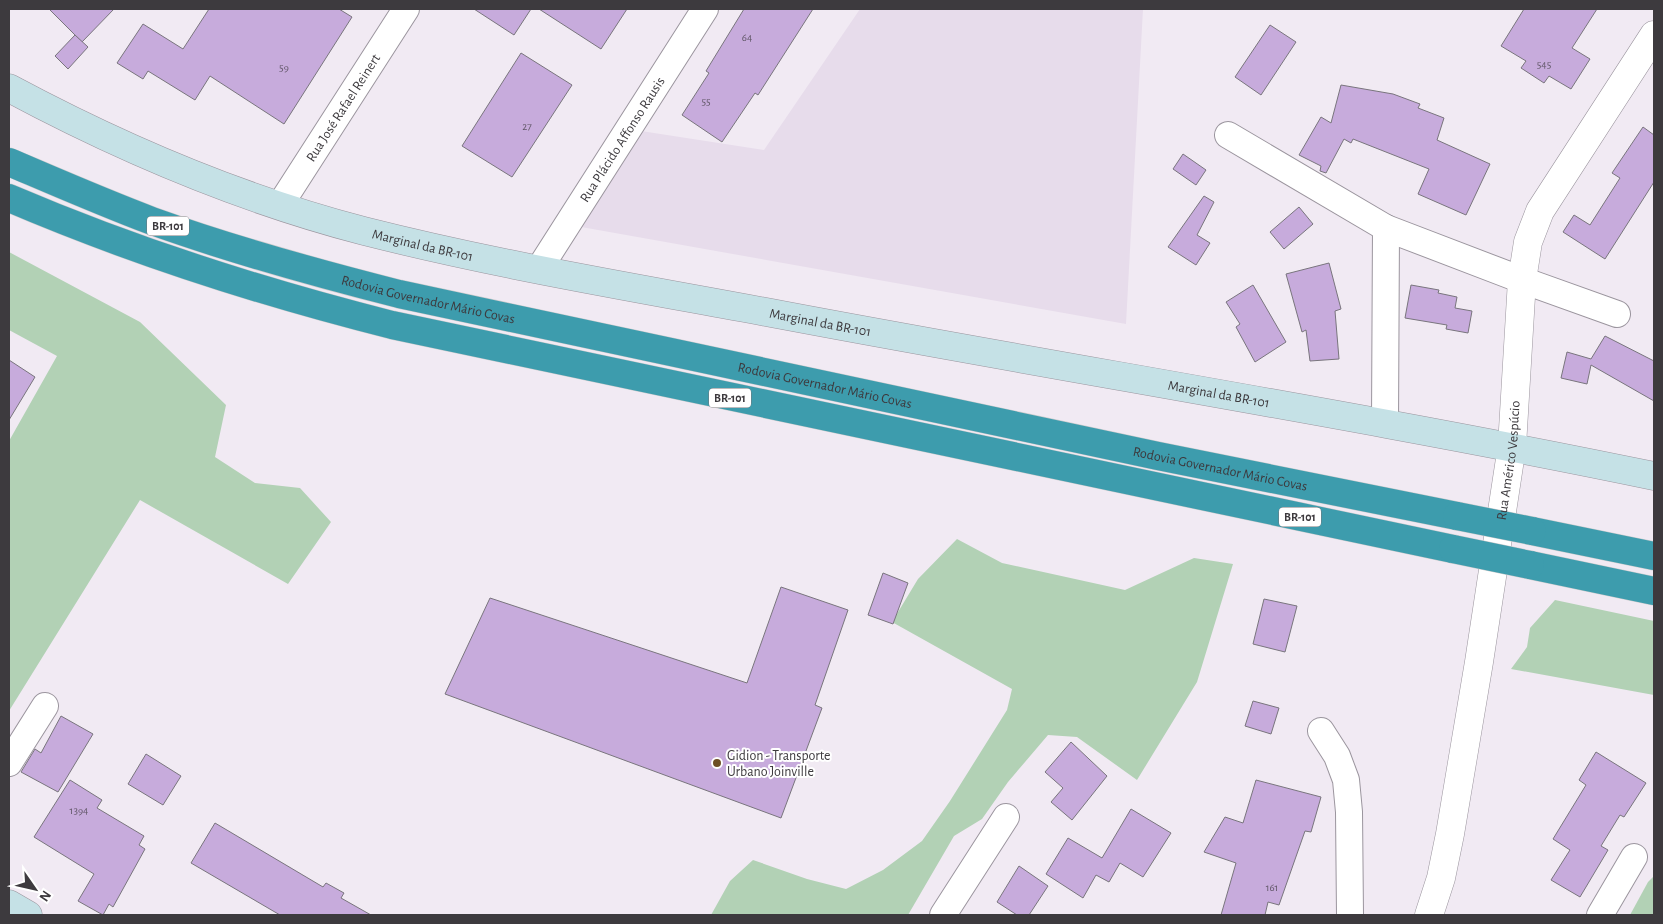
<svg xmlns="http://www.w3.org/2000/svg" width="1663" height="924" font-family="'Alegreya Sans',sans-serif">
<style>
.built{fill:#e7dceb}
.green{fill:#b2d1b5}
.building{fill:#c7abdc;stroke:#79757d}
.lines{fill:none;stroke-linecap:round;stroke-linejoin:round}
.minor-casing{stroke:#9b959e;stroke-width:28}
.tertiary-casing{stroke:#9b959e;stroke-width:29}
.secondary-casing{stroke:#9b959e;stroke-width:29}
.motorway-casing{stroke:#cdcccd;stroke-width:29}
.minor{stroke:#fff;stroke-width:26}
.tertiary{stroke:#fff;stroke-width:28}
.secondary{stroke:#c5e1e6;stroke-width:28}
.motorway{stroke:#3d9cad;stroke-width:28}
.motorway-bridge-casing{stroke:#cdcccd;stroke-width:29;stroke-linecap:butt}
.motorway-bridge{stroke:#3d9cad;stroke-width:28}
.poi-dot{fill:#6d4f24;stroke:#fff;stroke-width:2}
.labels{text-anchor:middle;stroke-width:4;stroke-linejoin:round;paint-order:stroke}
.number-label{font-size:11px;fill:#605666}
.shield{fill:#fff;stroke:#777578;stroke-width:1}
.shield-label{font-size:12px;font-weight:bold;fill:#3d3a3e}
.street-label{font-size:14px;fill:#3d3a3e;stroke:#fff}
.poi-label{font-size:14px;fill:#3d3a3e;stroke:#fff;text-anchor:start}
</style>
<rect width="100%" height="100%" fill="#f1eaf3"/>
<path class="built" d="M860 9H1143L1126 324 570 225 641 131 764 150Z"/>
<g class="green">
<path d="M9 252 140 322 226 405 215 457 255 483 300 488 331 522 288 584 140 500 9 711V441L57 356 9 330Z"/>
<path d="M957 539 1002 563 1125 590 1194 558 1233 564 1197 682 1137 780 1077 737 1048 735 1008 782 982 819 954 836 908 915H711L730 881 753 860 807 879 846 889 883 870 922 841 950 801 1007 710 1012 689 892 622 918 579Z"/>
<path d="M1555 600 1654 621V695L1511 669 1527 647 1530 628Z"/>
<path d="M1654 876V915H1630L1648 882Z"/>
</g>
<g class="building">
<path d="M49 9H114L82 42Z"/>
<path d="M209 9H339L352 17 284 124 210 76 195 100 148 71 143 79 117 63 143 24 183 49Z"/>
<path d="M474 9H531L514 35Z"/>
<path d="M539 9H627L601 49Z"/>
<path d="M744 9H813L758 95 755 93 722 142 682 115 709 73 706 71Z"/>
<path d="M1524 9H1597L1572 48 1590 59 1571 89 1549 76 1544 83 1521 68 1526 61 1501 46Z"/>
<path d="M1270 25 1296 42 1261 95 1235 77Z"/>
<path d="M75 35 88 47 68 69 55 56Z"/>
<path d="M521 53 572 85 512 177 462 146Z"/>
<path d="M1341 85 1393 94 1420 104 1418 108 1444 118 1437 140 1490 164 1466 215 1418 194 1429 169 1353 139 1351 143 1344 139 1326 173 1320 171 1321 166 1299 155 1321 117 1331 123Z"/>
<path d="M1643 127 1654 135V182L1605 259 1563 232 1574 215 1590 225 1620 178 1612 173Z"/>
<path d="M1183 154 1206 170 1196 185 1173 169Z"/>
<path d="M1204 196 1214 202 1197 235 1210 243 1196 265 1168 247Z"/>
<path d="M1299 207 1313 224 1284 249 1270 232Z"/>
<path d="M1329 263 1341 309 1335 311 1339 359 1310 361 1306 330 1302 332 1286 274Z"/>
<path d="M1253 285 1286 342 1255 362 1236 327 1240 324 1226 302Z"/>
<path d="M1411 285 1439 290 1438 293 1457 297 1455 308 1472 311 1468 333 1446 329 1447 325 1405 318Z"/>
<path d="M1605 336 1654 361V401L1591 365 1587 384 1561 378 1567 352 1591 359Z"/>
<path d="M9 360 35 377 9 420Z"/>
<path d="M883 573 908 583 893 624 868 615Z"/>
<path d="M781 587 848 610 815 705 822 708 781 818 445 694 490 598 747 683Z"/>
<path d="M1264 599 1297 606 1285 652 1253 644Z"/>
<path d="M1253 701 1279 708 1271 734 1245 726Z"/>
<path d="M61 716 93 734 58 792 21 772 35 749 41 753Z"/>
<path d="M1071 742 1107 776 1072 820 1051 802 1063 788 1045 772Z"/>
<path d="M1596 752 1646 783 1624 817 1620 815 1601 846 1608 850 1580 897 1551 880 1570 850 1553 839 1586 785 1579 780Z"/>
<path d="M146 754 181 776 163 805 128 784Z"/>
<path d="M70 780 102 800 97 808 144 836 139 845 145 849 113 907 109 904 103 915 78 901 94 874 34 837Z"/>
<path d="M1256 780 1321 797 1311 832 1305 831 1279 905 1268 902 1265 915H1221L1236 863 1204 852 1225 817 1243 823Z"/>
<path d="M1131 809 1171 833 1143 877 1120 863 1109 882 1096 875 1083 898 1046 874 1068 838 1102 858Z"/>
<path d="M215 823 323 887 326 883 344 893 341 898 371 915H280L191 863Z"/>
<path d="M1019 866 1048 886 1029 915H1017L997 902Z"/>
</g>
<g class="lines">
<defs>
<g id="minor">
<path d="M1228 135 1386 228 1522 280 1617 314"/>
<path id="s1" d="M280 205 406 9"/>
<path id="s2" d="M539 269 705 9"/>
<path d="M1385 423 1386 228"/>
<path d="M1321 731 1337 756 1346 780 1349 812 1350 915"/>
<path d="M9 763 45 706"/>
<path d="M943 915 1006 817"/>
<path d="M1600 915 1634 857"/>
</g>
<g id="tertiary">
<path id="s3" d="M1429 915 1441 878 1450 834 1479 662 1512 446 1522 280 1528 242 1540 211 1654 35"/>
</g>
<g id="secondary">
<path id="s4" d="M9 88C121 148 241 199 364 231 502 266 643 289 782 315 1073 370 1365 416 1654 476"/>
<path d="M9 904 28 915"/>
</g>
<g id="motorway">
<path id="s5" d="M9 162C56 182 104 203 152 221 233 250 316 273 399 294L1158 456 1457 516"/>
<path d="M9 198C133 251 261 292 392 325L1453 549"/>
<path d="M1532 531 1654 556"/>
<path d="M1530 565 1654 591"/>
</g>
</defs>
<use href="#minor" class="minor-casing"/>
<use href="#tertiary" class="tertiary-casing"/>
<use href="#secondary" class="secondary-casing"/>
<use href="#motorway" class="motorway-casing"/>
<use href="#minor" class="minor"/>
<use href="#tertiary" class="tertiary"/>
<use href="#secondary" class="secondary"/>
<use href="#motorway" class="motorway"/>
<defs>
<g id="motorway-bridge">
<path d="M1457 516 1532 531"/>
<path d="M1453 549 1530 565"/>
</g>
</defs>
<use href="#motorway-bridge" class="motorway-bridge-casing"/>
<use href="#motorway-bridge" class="motorway-bridge"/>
</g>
<circle class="poi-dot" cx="717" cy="763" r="5"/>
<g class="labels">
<g class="number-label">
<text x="747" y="41">64</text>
<text x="1544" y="68">545</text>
<text x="284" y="71">59</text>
<text x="706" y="105">55</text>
<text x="527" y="130">27</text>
<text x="79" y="814">1394</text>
<text x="1272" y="891">161</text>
</g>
<g class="shield">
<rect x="147" y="216.5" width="42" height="19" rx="4"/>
<rect x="709" y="388.5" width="42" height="19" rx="4"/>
<rect x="1279" y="507.5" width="42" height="19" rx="4"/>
</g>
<g class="shield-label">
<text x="168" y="230">BR-101</text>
<text x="730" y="402">BR-101</text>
<text x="1300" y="521">BR-101</text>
</g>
<g class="street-label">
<text dy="5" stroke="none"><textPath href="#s1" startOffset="116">Rua José Rafael Reinert</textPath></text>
<text dy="5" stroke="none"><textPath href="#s2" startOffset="154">Rua Plácido Affonso Rausis</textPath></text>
<text dy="5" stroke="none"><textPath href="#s4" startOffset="444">Marginal da BR-101</textPath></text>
<text dy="5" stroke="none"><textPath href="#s5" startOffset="442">Rodovia Governador Mário Covas</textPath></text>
<text dy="5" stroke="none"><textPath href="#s4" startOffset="849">Marginal da BR-101</textPath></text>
<text dy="5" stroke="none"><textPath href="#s5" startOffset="848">Rodovia Governador Mário Covas</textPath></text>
<text dy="5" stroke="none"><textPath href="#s4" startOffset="1254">Marginal da BR-101</textPath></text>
<text dy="5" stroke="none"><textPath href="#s3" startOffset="462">Rua Américo Vespúcio</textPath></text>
<text dy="5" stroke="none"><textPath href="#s5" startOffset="1252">Rodovia Governador Mário Covas</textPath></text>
</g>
<g class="poi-label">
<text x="727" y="760">Gidion - Transporte<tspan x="727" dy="16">Urbano Joinville</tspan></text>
</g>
</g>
<rect width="1663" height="924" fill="none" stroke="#3d3a3e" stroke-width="20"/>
<g transform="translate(35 889) rotate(124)" stroke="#ffffff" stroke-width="4" paint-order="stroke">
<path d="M0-4L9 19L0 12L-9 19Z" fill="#3d3a3e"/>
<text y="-8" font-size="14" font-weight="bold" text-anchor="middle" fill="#3d3a3e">N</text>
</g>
</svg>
